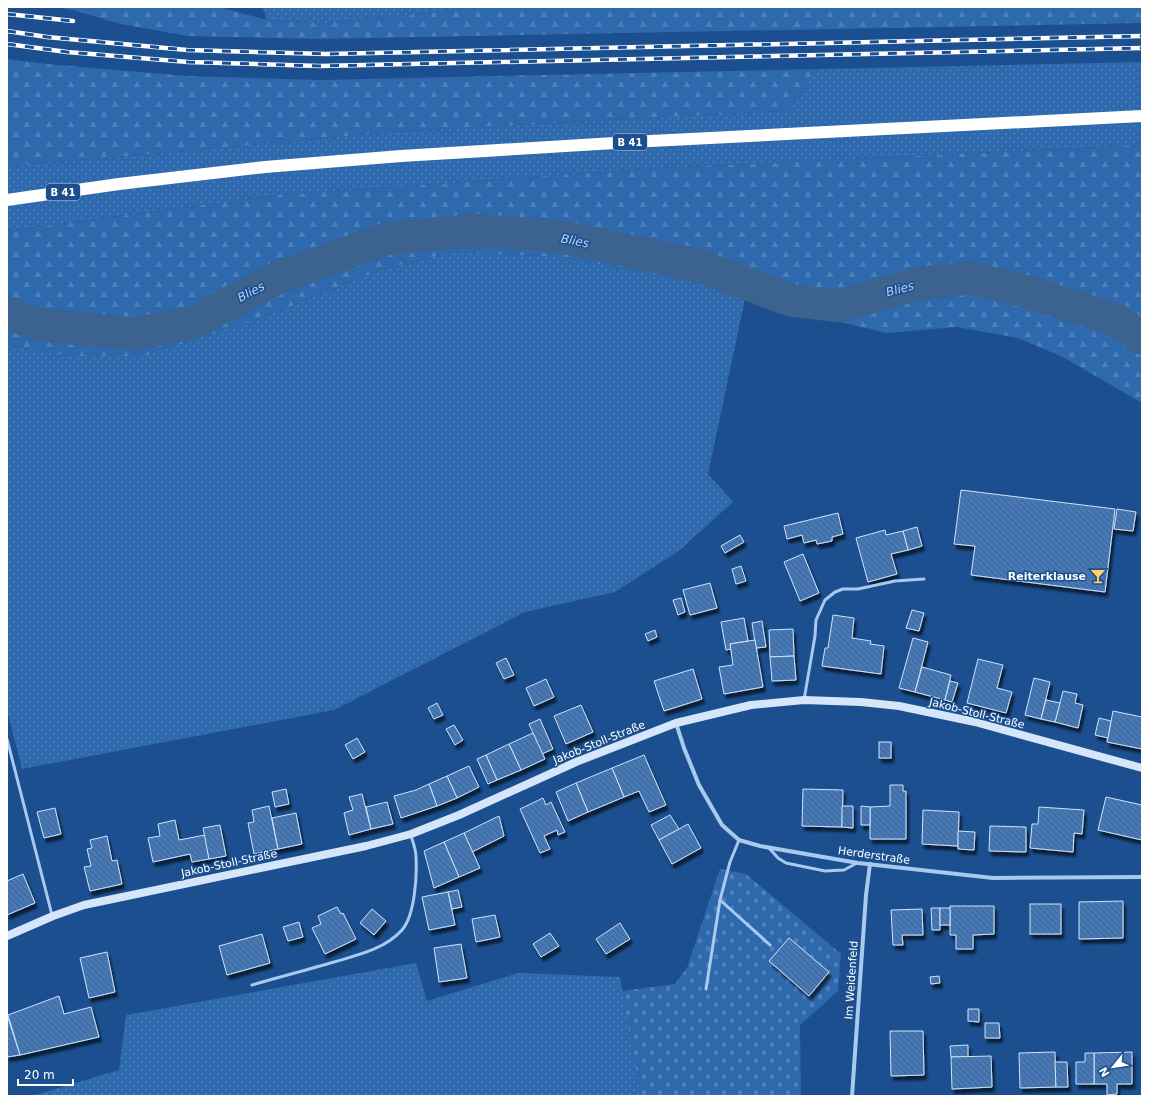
<svg xmlns="http://www.w3.org/2000/svg" width="1149" height="1103" font-family="'DejaVu Sans',sans-serif">
<style>
.grass{fill:url(#grass-dots)}
.forest{fill:url(#forest-firs)}
.cemetery{fill:url(#cemetery-stones)}
.lines{fill:none;stroke-linecap:round;stroke-linejoin:round}
.river{stroke:#3c6290;stroke-width:33}
.building{fill:url(#building-back-hatch);stroke:#cfe3fa;filter:url(#shadow)}
.lane{stroke:#a9c9ee;stroke-width:3}
.street{stroke:#a9c9ee;stroke-width:4}
.secondary{stroke:#d6e6fa;stroke-width:8}
.highway{stroke:#fff;stroke-width:12}
.rail-casing{stroke:#fff;stroke-width:4.5}
.rail{stroke:#1b4f8f;stroke-width:3;stroke-dasharray:9;stroke-linecap:butt}
.labels{text-anchor:middle;stroke-width:3;stroke-linejoin:round;paint-order:stroke}
.shield{fill:#1b4f8f;stroke:#bbcadd;stroke-width:1}
.shield-label{font-size:10px;font-weight:bold;fill:#fff}
.poi-label{font-size:11px;font-weight:bold;fill:#fff;stroke:#1b4f8f;text-anchor:end}
.street-label{font-size:11px;fill:#fff;stroke:#1b4f8f}
.water-label{font-size:12px;font-style:italic;fill:#b5d3f5;stroke:#1b4f8f}
</style>
<defs>
<pattern id="grass-dots" width="8" height="8" patternUnits="userSpaceOnUse"><rect width="8" height="8" fill="#2e69ad"/><path d="M2 2h.1M6 6h.1" fill="none" stroke="#4d80b9" stroke-width="1.8" stroke-linecap="round"/></pattern>
<pattern id="forest-firs" width="22" height="20" patternUnits="userSpaceOnUse"><rect width="22" height="20" fill="#2e69ad"/><path d="M5 1l3.5 6h-7zM16 11l3.5 6h-7z" fill="#4d80b9"/></pattern>
<pattern id="cemetery-stones" width="16" height="16" patternUnits="userSpaceOnUse"><rect width="16" height="16" fill="#2e69ad"/><path d="M2 7V4a2 2 0 0 1 4 0v3zM10 15v-3a2 2 0 0 1 4 0v3z" fill="#4d80b9"/></pattern>
<pattern id="building-back-hatch" width="6" height="6" patternUnits="userSpaceOnUse"><rect width="6" height="6" fill="#4478b7"/><path d="M-1 5l2 2M0 0l6 6M5-1l2 2" fill="none" stroke="#486282"/></pattern>
<filter id="shadow"><feDropShadow dx="2.5" dy="4.5" stdDeviation="1" flood-color="#0009"/></filter>
</defs>
<rect width="100%" height="100%" fill="#1b4f8f"/>
<g class="grass">
<path d="M262 7H486L324 23 267 20Z"/>
<path d="M1142 62V145L660 168 279 195 7 231V166L188 151 390 132 797 110 794 100 819 69Z"/>
<path d="M453 252 560 257 711 285 745 299 708 474 733 502 680 550 615 592 525 612 334 710 22 769 7 710V345L71 356 259 319 380 270Z"/>
<path d="M416 963 427 1001 518 973 620 977 641 1096H32L119 1070 126 1015Z"/>
</g>
<g class="forest">
<path d="M53 7H219L267 20 324 23 486 7H1142V23L321 39 188 36 121 24 73 10Z"/>
<path d="M7 59 47 64 187 76 320 80 819 69 794 100 797 110 390 132 188 151 7 166Z"/>
<path d="M1142 145V403L1063 357 1018 338 957 327 886 333 745 299 711 285 560 257 453 252 380 270 259 319 145 356H71L7 345V231L279 195 660 168Z"/>
</g>
<path class="cemetery" d="M720 869 746 874 841 954 838 991 800 1025 801 1096H641L622 991 675 984 687 968Z"/>
<g class="lines">
<path class="river" d="M7 313 40 325 135 334 192 323 277 278 386 239 475 230 562 237 697 265 790 300 838 306 921 283 971 278 1028 292 1119 321 1142 338"/>
</g>
<g class="building">
<path d="M961 490 1115 509 1105 592 971 575 975 546 954 544Z"/>
<path d="M1117 509 1136 512 1133 531 1114 529Z"/>
<path d="M838 513 843 534 832 537V541L817 544 816 540 804 543 802 535 787 539 784 526Z"/>
<path d="M917 527 922 546 908 550 903 531Z"/>
<path d="M885 530 886 535 903 531 908 550 891 554 897 574 868 582 856 538Z"/>
<path d="M740 535 744 542 725 553 721 546Z"/>
<path d="M803 554 819 593 800 601 784 562Z"/>
<path d="M741 566 746 581 736 584 732 569Z"/>
<path d="M710 583 717 608 690 615 683 590Z"/>
<path d="M681 598 685 612 678 615 673 600Z"/>
<path d="M912 610 924 613 919 631 906 628Z"/>
<path d="M833 615 854 618 852 638 871 641 870 644 884 646 881 674 822 666 825 648H828Z"/>
<path d="M744 618 748 641 730 644 731 649 726 650 721 622Z"/>
<path d="M762 621 766 647 756 648 752 623Z"/>
<path d="M793 629 794 656 770 657 769 630Z"/>
<path d="M655 630 657 637 648 641 645 634Z"/>
<path d="M913 638 928 642 915 692 899 688Z"/>
<path d="M755 640 763 687 724 694 719 667 733 665 730 644Z"/>
<path d="M794 656 796 680 772 681 770 657Z"/>
<path d="M506 658 514 675 504 679 496 663Z"/>
<path d="M978 659 1003 665 997 688 1012 692 1006 713 967 703Z"/>
<path d="M922 667 951 675 945 700 915 692Z"/>
<path d="M693 669 702 699 664 711 654 681Z"/>
<path d="M1034 678 1050 682 1041 719 1025 715Z"/>
<path d="M546 679 554 697 534 706 526 688Z"/>
<path d="M950 681 958 683 952 702 945 700Z"/>
<path d="M1063 691 1077 694 1075 703 1083 705 1078 728 1055 722Z"/>
<path d="M1046 700 1060 703 1055 722 1041 719Z"/>
<path d="M437 703 443 715 434 719 428 708Z"/>
<path d="M581 705 593 732 566 744 554 716Z"/>
<path d="M1113 711 1142 717V749L1107 742Z"/>
<path d="M1099 718 1111 721 1108 738 1095 735Z"/>
<path d="M540 719 553 749 542 754 529 724Z"/>
<path d="M454 725 463 740 455 745 446 729Z"/>
<path d="M533 733 545 759 521 770 509 744Z"/>
<path d="M357 738 365 752 353 759 345 745Z"/>
<rect x="879" y="742" width="12" height="16"/>
<path d="M509 744 521 770 497 780 486 755Z"/>
<path d="M486 755 497 780 488 784 477 759Z"/>
<path d="M644 755 666 805 649 812 639 791 624 797 612 768Z"/>
<path d="M469 766 479 787 457 798 447 776Z"/>
<path d="M612 768 624 797 588 812 576 783Z"/>
<path d="M447 776 457 798 437 806 429 784Z"/>
<path d="M576 783 588 812 568 821 556 792Z"/>
<path d="M429 784 437 806 401 818 394 796 416 790Z"/>
<path d="M890 785H903V791H906V839H870V807L890 806Z"/>
<path d="M286 789 289 804 275 807 272 792Z"/>
<path d="M803 789 843 790 842 827 802 826Z"/>
<path d="M362 794 371 829 349 835 344 813 353 810 349 797Z"/>
<path d="M1106 797 1142 805V840L1098 830Z"/>
<path d="M543 798 546 805 551 802 565 832 558 835 557 830 544 836 550 849 540 853 520 809Z"/>
<path d="M387 802 393 824 371 829 366 807Z"/>
<path d="M269 806 278 849 254 854 248 823 254 822 252 810Z"/>
<path d="M842 806H853V828L842 827Z"/>
<path d="M861 806 870 807V825H861Z"/>
<path d="M1039 807 1084 810 1082 834 1074 833 1073 852 1030 848 1032 824H1038Z"/>
<path d="M55 808 61 834 44 838 37 812Z"/>
<path d="M923 810 959 812 958 846 922 844Z"/>
<path d="M296 813 302 844 278 849 272 818Z"/>
<path d="M670 815 679 829 659 840 651 825Z"/>
<path d="M499 816 504 836 472 852 464 833Z"/>
<path d="M175 820 179 840 205 835 209 859 192 862 190 854 153 862 148 838 160 836 158 824Z"/>
<path d="M688 824 701 848 672 864 659 840Z"/>
<path d="M220 825 226 856 209 859 203 828Z"/>
<path d="M990 826 1026 827V852L989 851Z"/>
<path d="M958 831 975 832 974 850 958 849Z"/>
<path d="M464 833 480 868 459 877 444 842Z"/>
<path d="M107 836 112 861 117 860 122 884 90 891 84 867 91 866 87 849 92 848 90 840Z"/>
<path d="M444 842 459 877 434 888 424 851Z"/>
<path d="M23 874 35 903 7 915V881Z"/>
<path d="M458 890 462 907 452 909 448 892Z"/>
<path d="M448 892 455 925 429 930 422 897Z"/>
<path d="M1123 901V938L1079 939V902Z"/>
<rect x="1030" y="904" width="31" height="30"/>
<path d="M950 906H994V934L973 935V949H956V935H950Z"/>
<path d="M337 907 341 914 343 913 356 939 325 954 312 928 321 924 318 916Z"/>
<path d="M931 908H940V930H932Z"/>
<rect x="940" y="908" width="10" height="17"/>
<path d="M372 909 386 921 374 935 360 923Z"/>
<path d="M922 909 923 935H902L903 945H893L891 910Z"/>
<path d="M495 915 500 937 476 942 472 919Z"/>
<path d="M299 922 303 937 288 941 283 927Z"/>
<path d="M620 923 630 939 606 954 596 939Z"/>
<path d="M550 933 559 946 541 957 533 944Z"/>
<path d="M262 934 270 963 227 975 219 946Z"/>
<path d="M789 938 829 972 809 996 769 961Z"/>
<path d="M461 944 467 978 439 982 434 948Z"/>
<path d="M107 952 115 992 89 998 80 958Z"/>
<path d="M939 976 940 983 931 984 930 977Z"/>
<path d="M59 996 64 1014 91 1007 99 1037 20 1055 8 1015Z"/>
<path d="M968 1009H979V1022L968 1021Z"/>
<path d="M7 1015 20 1055 7 1057Z"/>
<path d="M985 1023H999L1000 1038H985Z"/>
<path d="M890 1031H923L924 1075 891 1076Z"/>
<path d="M968 1045V1057H951L950 1046Z"/>
<path d="M1055 1052 1056 1087 1020 1088 1019 1053Z"/>
<path d="M1132 1052V1084H1117V1094L1107 1095V1084H1094V1053Z"/>
<path d="M1085 1053H1094V1084H1076V1062H1085Z"/>
<path d="M991 1056 992 1087 952 1089 951 1057Z"/>
<path d="M1055 1062H1067L1068 1087H1056Z"/>
</g>
<g class="lines">
<g class="lane">
<path d="M804 700 815 636 816 620 825 600 835 592 843 589H858L895 581 924 579"/>
<path d="M7 739 52 915"/>
<path d="M769 848 778 858 786 863 825 871 844 870 857 863"/>
<path d="M720 900 770 945"/>
<path d="M252 985C279 977 307 970 334 962 358 955 385 949 402 930 415 915 417 876 416 857 416 850 413 842 411 836"/>
<path d="M706 989 720 900 730 862 739 840"/>
</g>
<g class="street">
<path d="M676 723 684 748 699 785 722 825 739 840 760 846 858 863 993 878 1142 877"/>
<path d="M852 1096 866 895 870 864"/>
</g>
<path class="secondary" d="M7 936 53 916 84 905 366 846 411 834 459 815 576 762 676 723 751 705 804 700 861 702 899 706 975 722 1142 768"/>
<path class="highway" d="M7 200 119 184 265 167 401 156 631 142 1142 116"/>
<defs>
<g id="rail">
<path d="M7 14 73 21"/>
<path d="M7 31 47 37 187 50 326 54 1142 36"/>
<path d="M7 44 67 52 188 62 320 66 1142 48"/>
</g>
</defs>
<use href="#rail" class="rail-casing"/>
<use href="#rail" class="rail"/>
</g>
<defs>
<symbol id="bar-bare" viewBox="-9 -9 18 18"><path d="M-6-5H6L.8 .8V4.5H3.5V6h-7V4.5H-.8V.8Z" fill="#ffd166" stroke="#1b4f8f" stroke-width="2.5" paint-order="stroke"/></symbol>
</defs>
<g fill-rule="evenodd">
<use href="#bar-bare" x="1087" y="565" width="22" height="22"/>
</g>
<g class="labels">
<g class="shield">
<rect x="613" y="134" width="34" height="16" rx="3"/>
<rect x="46" y="184" width="34" height="16" rx="3"/>
</g>
<g class="shield-label">
<text x="630" y="146">B 41</text>
<text x="63" y="196">B 41</text>
</g>
<g class="poi-label">
<text x="1086" y="580">Reiterklause</text>
</g>
<g class="street-label">
<text transform="translate(977 713) rotate(14)" y="4">Jakob-Stoll-Straße</text>
<text transform="translate(599 742) rotate(-22)" y="4">Jakob-Stoll-Straße</text>
<text transform="translate(874 855) rotate(8)" y="4">Herderstraße</text>
<text transform="translate(229 863) rotate(-12)" y="4">Jakob-Stoll-Straße</text>
<text transform="translate(851 980) rotate(-86)" y="4">Im Weidenfeld</text>
</g>
<g class="water-label">
<text transform="translate(575 241) rotate(11)" y="4">Blies</text>
<text transform="translate(900 289) rotate(-15)" y="4">Blies</text>
<text transform="translate(251 292) rotate(-28)" y="4">Blies</text>
</g>
</g>
<rect width="1149" height="1103" fill="none" stroke="#ffffff" stroke-width="16"/>
<g transform="translate(1113 1067) rotate(240)" stroke="#1b4f8f" stroke-width="3" paint-order="stroke">
<path d="M0-3L7 15L0 10L-7 15Z" fill="#ffffff"/>
<text y="-6" font-size="11" font-weight="bold" text-anchor="middle" fill="#ffffff">N</text>
</g>
<path d="M18 1079v6h55v-6" fill="none" stroke="#ffffff" stroke-width="2"/>
<text x="24" y="1079" font-size="12" fill="#ffffff" stroke="#1b4f8f" stroke-width="3" paint-order="stroke">20 m</text>
</svg>
